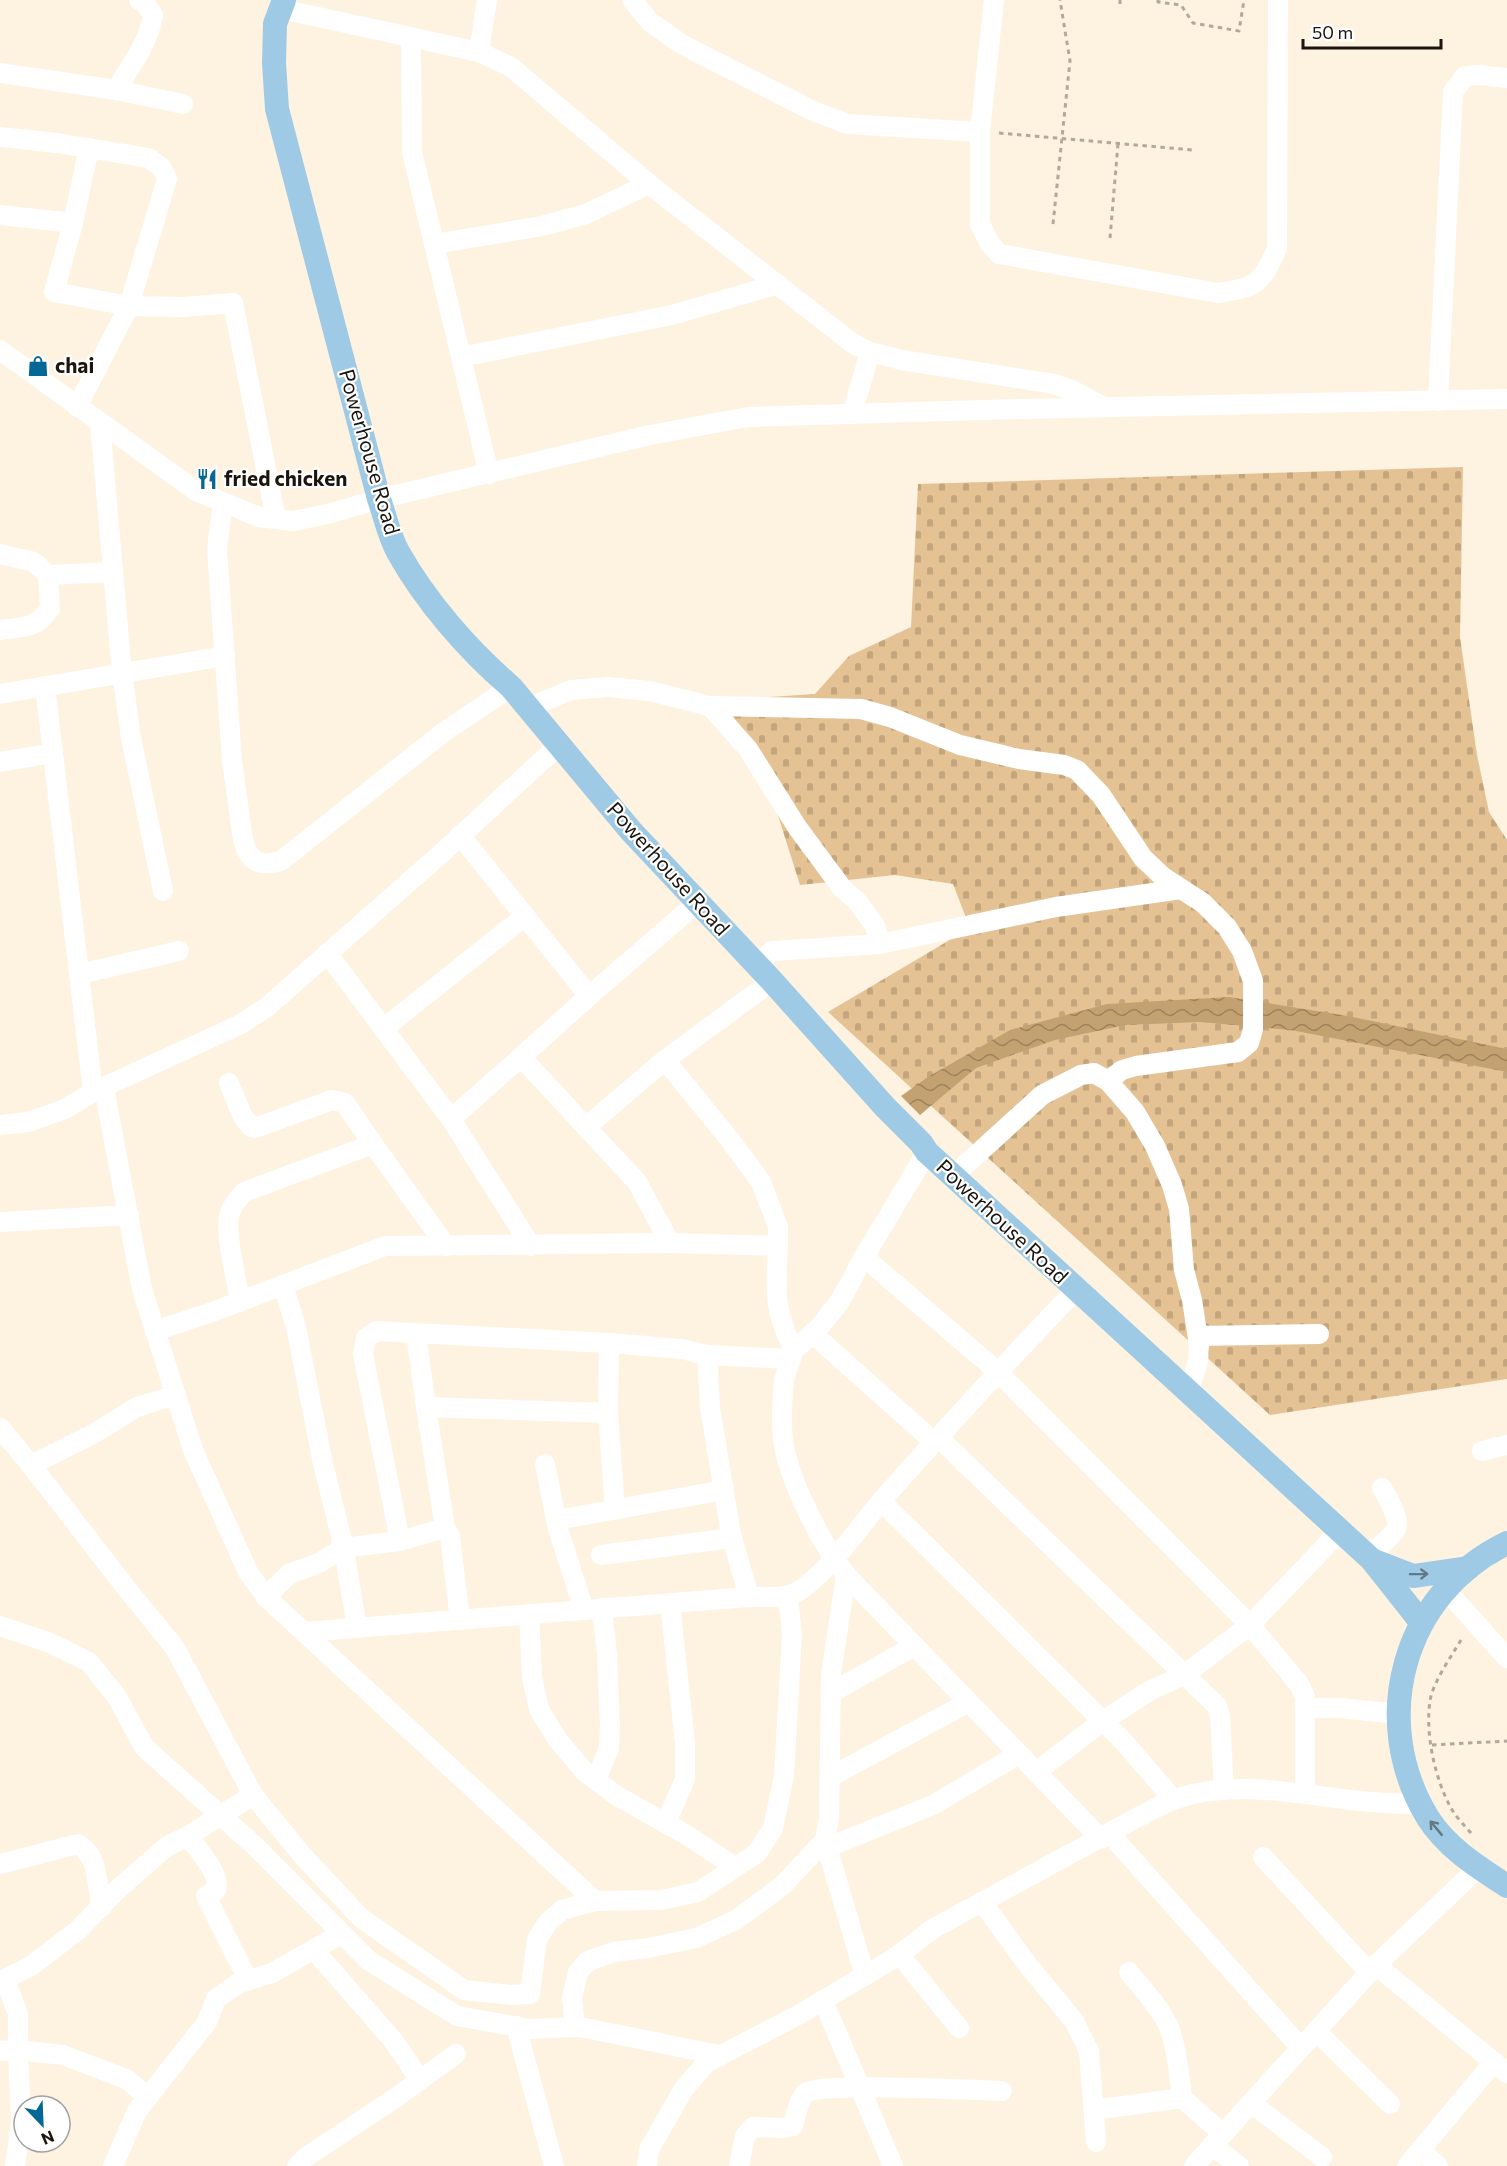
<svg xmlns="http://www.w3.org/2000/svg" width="1507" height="2166" font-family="Commissioner,sans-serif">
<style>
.cemetery{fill:url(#cemetery-stones)}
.water{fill:url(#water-waves)}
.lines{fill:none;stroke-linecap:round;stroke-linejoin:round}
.path{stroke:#b3a99b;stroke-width:3;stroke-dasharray:4.5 4.5;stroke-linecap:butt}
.minor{stroke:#fff;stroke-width:20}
.major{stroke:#9ecae5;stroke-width:24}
.oneway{stroke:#637984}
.labels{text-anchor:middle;stroke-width:4.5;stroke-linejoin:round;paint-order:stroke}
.poi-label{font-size:21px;font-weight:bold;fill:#1b150e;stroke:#fff;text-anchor:start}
.street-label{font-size:21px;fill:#1b150e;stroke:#fff}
</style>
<defs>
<pattern id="cemetery-stones" width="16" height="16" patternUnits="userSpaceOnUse" patternTransform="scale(1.5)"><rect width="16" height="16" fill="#e4c294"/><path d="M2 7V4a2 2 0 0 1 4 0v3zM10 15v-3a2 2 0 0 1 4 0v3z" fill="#c3a67e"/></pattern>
<pattern id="water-waves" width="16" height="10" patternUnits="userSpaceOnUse" patternTransform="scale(1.5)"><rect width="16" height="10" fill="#c4a170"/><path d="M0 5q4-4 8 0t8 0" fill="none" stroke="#9e825a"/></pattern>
</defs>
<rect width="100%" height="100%" fill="#fef2e1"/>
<path class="cemetery" d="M1463 467 1460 637 1477 755 1489 812 1507 840V1379L1270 1415 828 1012 970 928 953 884 895 875 800 885 775 806 737 740 697 702 815 694 849 656 911 627 918 484Z"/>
<path class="water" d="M1229 997 1348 1016 1507 1049V1072L1291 1030 1200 1022 1125 1025 1055 1040 976 1068 920 1115 901 1096 928 1077 1010 1030 1107 1004Z"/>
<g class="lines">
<g class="path">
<path d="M1158 0V2L1181 5 1193 23 1239 31 1244 0"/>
<path d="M1120 4V0"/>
<path d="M999 133 1193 150"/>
<path d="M1053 224 1070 61 1060 0"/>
<path d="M1110 238 1118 144"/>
<path d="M1461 1640C1452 1655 1432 1684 1430 1701 1425 1734 1435 1779 1451 1808 1456 1817 1464 1825 1471 1833"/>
<path d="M1432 1745 1507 1741"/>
</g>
<g class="minor">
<path d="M632 0 650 22 683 45 811 110 847 124 980 132"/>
<path d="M994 0 980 132V224L989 242 999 254 1218 293C1257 287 1260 285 1277 249L1278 0"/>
<path d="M281 9 479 52 511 67 649 184 852 343 870 352 902 360 1054 384 1074 391 1102 406"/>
<path d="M411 37 412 152 489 474"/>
<path d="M479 52 487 0"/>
<path d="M0 73 116 90C130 67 149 42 153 15L145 3 139 0"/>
<path d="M116 90 183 104"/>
<path d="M0 137 57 143 149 158 162 168 167 179 129 306 77 407"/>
<path d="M0 215 73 223 54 292 129 306 182 307 233 303 276 519"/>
<path d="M73 223 89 148"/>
<path d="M434 244 542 226 586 214 649 184"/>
<path d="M0 350 196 491 259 517 293 521 328 514 379 499 650 435 748 417 1020 409 1507 399"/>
<path d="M461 357 672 315 778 284"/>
<path d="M1438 401 1453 92 1465 76 1479 75 1507 78"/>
<path d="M852 414 870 352"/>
<path d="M100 423 122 673 131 738 163 891"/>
<path d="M223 503 217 548 232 761 243 840C250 863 259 867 281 861L445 731 511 687"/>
<path d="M0 554 34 562 48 575 50 609C36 629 23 627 0 630"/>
<path d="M48 575 113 572"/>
<path d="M45 686 93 1092"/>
<path d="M0 694 225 656"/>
<path d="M710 706 861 709 890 717 960 745 1019 759 1064 765 1077 770 1101 795 1143 858 1163 877 1203 903 1227 927 1242 951 1253 981V1029L1249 1043 1238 1052 1136 1066 1122 1070 1108 1081"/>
<path d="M528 708 571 690 608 687 649 691 710 706 748 749 797 827 842 888 857 901 875 926 880 944 772 951 756 965"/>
<path d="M0 762 53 753"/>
<path d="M460 835 589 996 521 1057 586 1127"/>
<path d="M880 944 1056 907 1181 889"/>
<path d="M327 953 451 1119"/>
<path d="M80 974 179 951"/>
<path d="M589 996 698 902"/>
<path d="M383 1029 525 916"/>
<path d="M521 1057 451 1119 531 1246"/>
<path d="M665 1060 730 1140 761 1182 778 1227V1246L670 1243"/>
<path d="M229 1083 242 1115 251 1127 255 1128 332 1100 345 1103 373 1144"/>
<path d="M104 1088 142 1289 193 1450 248 1572 266 1597 595 1901"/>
<path d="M0 1125 28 1122 65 1109 93 1092 239 1025 267 1007 444 851 559 745"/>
<path d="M952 1177 1042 1095 1081 1075 1094 1073 1108 1081 1135 1112 1155 1146 1172 1185 1179 1209 1184 1270 1192 1300 1199 1345 1198 1362 1188 1393"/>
<path d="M0 1222 129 1215"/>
<path d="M778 1246C776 1290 773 1310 794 1350L818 1329 840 1301 864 1257 927 1152"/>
<path d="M864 1257 997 1371 1250 1625 1299 1684 1305 1697V1793"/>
<path d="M283 1285 296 1327 323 1464 343 1544 357 1628"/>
<path d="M240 1302C237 1280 225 1236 229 1216 231 1206 238 1199 244 1192L373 1144 446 1246"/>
<path d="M155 1331 215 1311 385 1246 670 1243 637 1182 586 1127 665 1060 772 981"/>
<path d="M416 1333 426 1407"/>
<path d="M812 1333 934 1442"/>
<path d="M1198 1336 1319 1334"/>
<path d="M609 1343 608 1413 615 1510"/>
<path d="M794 1350C791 1360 786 1371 784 1381 782 1396 781 1432 784 1446 791 1484 822 1545 846 1575L1101 1839"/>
<path d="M707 1355 791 1359"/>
<path d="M0 1428 31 1465 127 1589 175 1648 253 1795 302 1855 361 1918 464 1990 512 1995 530 1994 537 1939 548 1922 562 1910 595 1901 661 1900 698 1892 757 1853 773 1828 784 1776 792 1635 788 1596"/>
<path d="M938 1437 1217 1706 1220 1716 1224 1790"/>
<path d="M1482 1451 1507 1445"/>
<path d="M545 1464 558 1529 584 1610"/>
<path d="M31 1465 93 1434 137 1407 176 1395"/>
<path d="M881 1501 1124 1742 1174 1800"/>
<path d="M556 1520 724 1490"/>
<path d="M445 1528 426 1407 608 1413"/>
<path d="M400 1541 363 1354 366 1338 376 1331 609 1343 682 1349 707 1355 710 1408 731 1534 749 1597"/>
<path d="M601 1555 732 1538"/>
<path d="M1367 1556C1375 1550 1392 1537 1396 1529 1401 1521 1387 1496 1382 1488"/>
<path d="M1446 1590 1507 1658"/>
<path d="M266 1597 289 1574 319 1563 343 1548 400 1541 445 1528 450 1536 460 1620"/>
<path d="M529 1614 532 1677 539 1709 557 1739 584 1771 617 1796 687 1835 735 1867"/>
<path d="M0 1626 50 1643 89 1662 117 1697 144 1747 256 1847 368 1960 457 2016 530 2029 580 2027 719 2055"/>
<path d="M304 1632 749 1597C767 1596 787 1600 802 1589 837 1563 861 1523 890 1491 951 1423 1012 1356 1076 1290"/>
<path d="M831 1693 914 1646"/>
<path d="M1305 1708H1340L1398 1714"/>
<path d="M1036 1772 1103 1721 1149 1691 1184 1675 1250 1625 1340 1531"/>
<path d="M830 1777 969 1702"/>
<path d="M596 1780 609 1748 610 1727 607 1655 602 1608"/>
<path d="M666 1823 685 1779V1743L670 1603"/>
<path d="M1110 1834 1301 2048"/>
<path d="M188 1836C197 1849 222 1875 216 1890L206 1896 248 1980"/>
<path d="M825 1840 865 1976"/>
<path d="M828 1847 933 1805 1019 1754"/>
<path d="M1263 1857 1370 1973"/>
<path d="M0 1864 78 1844C101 1858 95 1884 102 1907"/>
<path d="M982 1902 1027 1964 1074 2021 1089 2051 1096 2142"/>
<path d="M314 1950 392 2039 420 2080"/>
<path d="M899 1954 959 2028"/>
<path d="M1376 1965 1507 2073"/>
<path d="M1129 1972C1143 1989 1158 2005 1168 2025 1176 2041 1180 2079 1182 2098L1223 2134"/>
<path d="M823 2000 893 2166"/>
<path d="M516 2026 554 2166"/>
<path d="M575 2027 572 1998 578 1972 588 1961 614 1952 648 1948 696 1938 736 1920 782 1886 825 1840 829 1818 831 1674 846 1575"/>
<path d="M1316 2031 1390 2104"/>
<path d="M0 2051 18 2050 21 2122 15 2166"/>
<path d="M147 2097 128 2080 108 2072 63 2055 18 2050V2014L5 1979 31 1966 78 1930 117 1890 166 1847 188 1836 253 1795"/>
<path d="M1251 2103 1322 2157"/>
<path d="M1094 2110 1182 2098"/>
<path d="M1212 2145 1239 2166"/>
<path d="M1420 2150 1438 2166"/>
<path d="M113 2166 137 2111 207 2022 216 1999 237 1984 272 1973 341 1934"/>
<path d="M297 2166 306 2157 394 2099 456 2054"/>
<path d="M647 2166 649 2150 683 2090 706 2063 800 2014 896 1957 934 1928 1140 1816C1151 1811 1162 1804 1173 1800 1227 1780 1288 1792 1343 1799 1369 1803 1396 1803 1422 1805"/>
<path d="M739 2166 745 2136 753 2127 783 2128 793 2126C796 2116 798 2099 807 2092 819 2083 976 2090 1002 2091"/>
<path d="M1194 2166 1376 1965 1479 1867"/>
<path d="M1407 2166 1494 2062"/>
</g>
<g class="major">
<path d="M284 0 275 24 274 63 277 109 379 499C385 516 389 536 398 552 426 602 468 650 511 687L631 831 772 981 885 1107 921 1143 927 1152 1372 1560 1421 1622"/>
<path d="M1507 1543C1403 1593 1368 1720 1428 1818 1447 1848 1478 1867 1507 1886"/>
<path d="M1374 1561 1413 1576 1468 1568"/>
</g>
</g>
<defs><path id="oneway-shaft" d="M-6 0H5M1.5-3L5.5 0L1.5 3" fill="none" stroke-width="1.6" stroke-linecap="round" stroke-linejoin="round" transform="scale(1.5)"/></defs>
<g class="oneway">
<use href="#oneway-shaft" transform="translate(1419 1574) rotate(-1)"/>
<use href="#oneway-shaft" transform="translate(1436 1828) rotate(-130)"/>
</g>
<defs>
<symbol id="shop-bare" viewBox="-9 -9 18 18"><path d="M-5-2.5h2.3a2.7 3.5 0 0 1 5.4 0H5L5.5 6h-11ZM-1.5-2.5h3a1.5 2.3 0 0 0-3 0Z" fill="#056796" stroke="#fff" stroke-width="2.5" paint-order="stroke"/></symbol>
<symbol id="restaurant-bare" viewBox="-9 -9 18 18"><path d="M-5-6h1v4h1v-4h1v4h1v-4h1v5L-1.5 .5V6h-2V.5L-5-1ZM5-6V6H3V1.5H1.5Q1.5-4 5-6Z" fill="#056796" stroke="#fff" stroke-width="2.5" paint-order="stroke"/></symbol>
</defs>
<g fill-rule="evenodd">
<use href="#shop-bare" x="23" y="351" width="30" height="30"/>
<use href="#restaurant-bare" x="192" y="464" width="30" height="30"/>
</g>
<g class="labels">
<g class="poi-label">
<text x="55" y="373">chai</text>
<text x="224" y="486">fried chicken</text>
</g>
<g class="street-label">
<text transform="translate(369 452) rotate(74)" y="7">Powerhouse Road</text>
<text transform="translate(668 869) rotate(48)" y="7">Powerhouse Road</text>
<text transform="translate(1002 1222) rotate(43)" y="7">Powerhouse Road</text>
</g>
</g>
<g transform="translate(42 2124) rotate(157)"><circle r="28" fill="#ffffff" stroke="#a4a19f" stroke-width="1.5"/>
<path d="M0-4.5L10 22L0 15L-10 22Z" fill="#056796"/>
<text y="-9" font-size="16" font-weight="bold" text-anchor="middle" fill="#1b150e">N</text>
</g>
<path d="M1303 39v9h138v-9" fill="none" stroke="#1b150e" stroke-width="3"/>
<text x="1312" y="39" font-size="18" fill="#1b150e" stroke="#ffffff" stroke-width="4.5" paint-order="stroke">50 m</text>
</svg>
